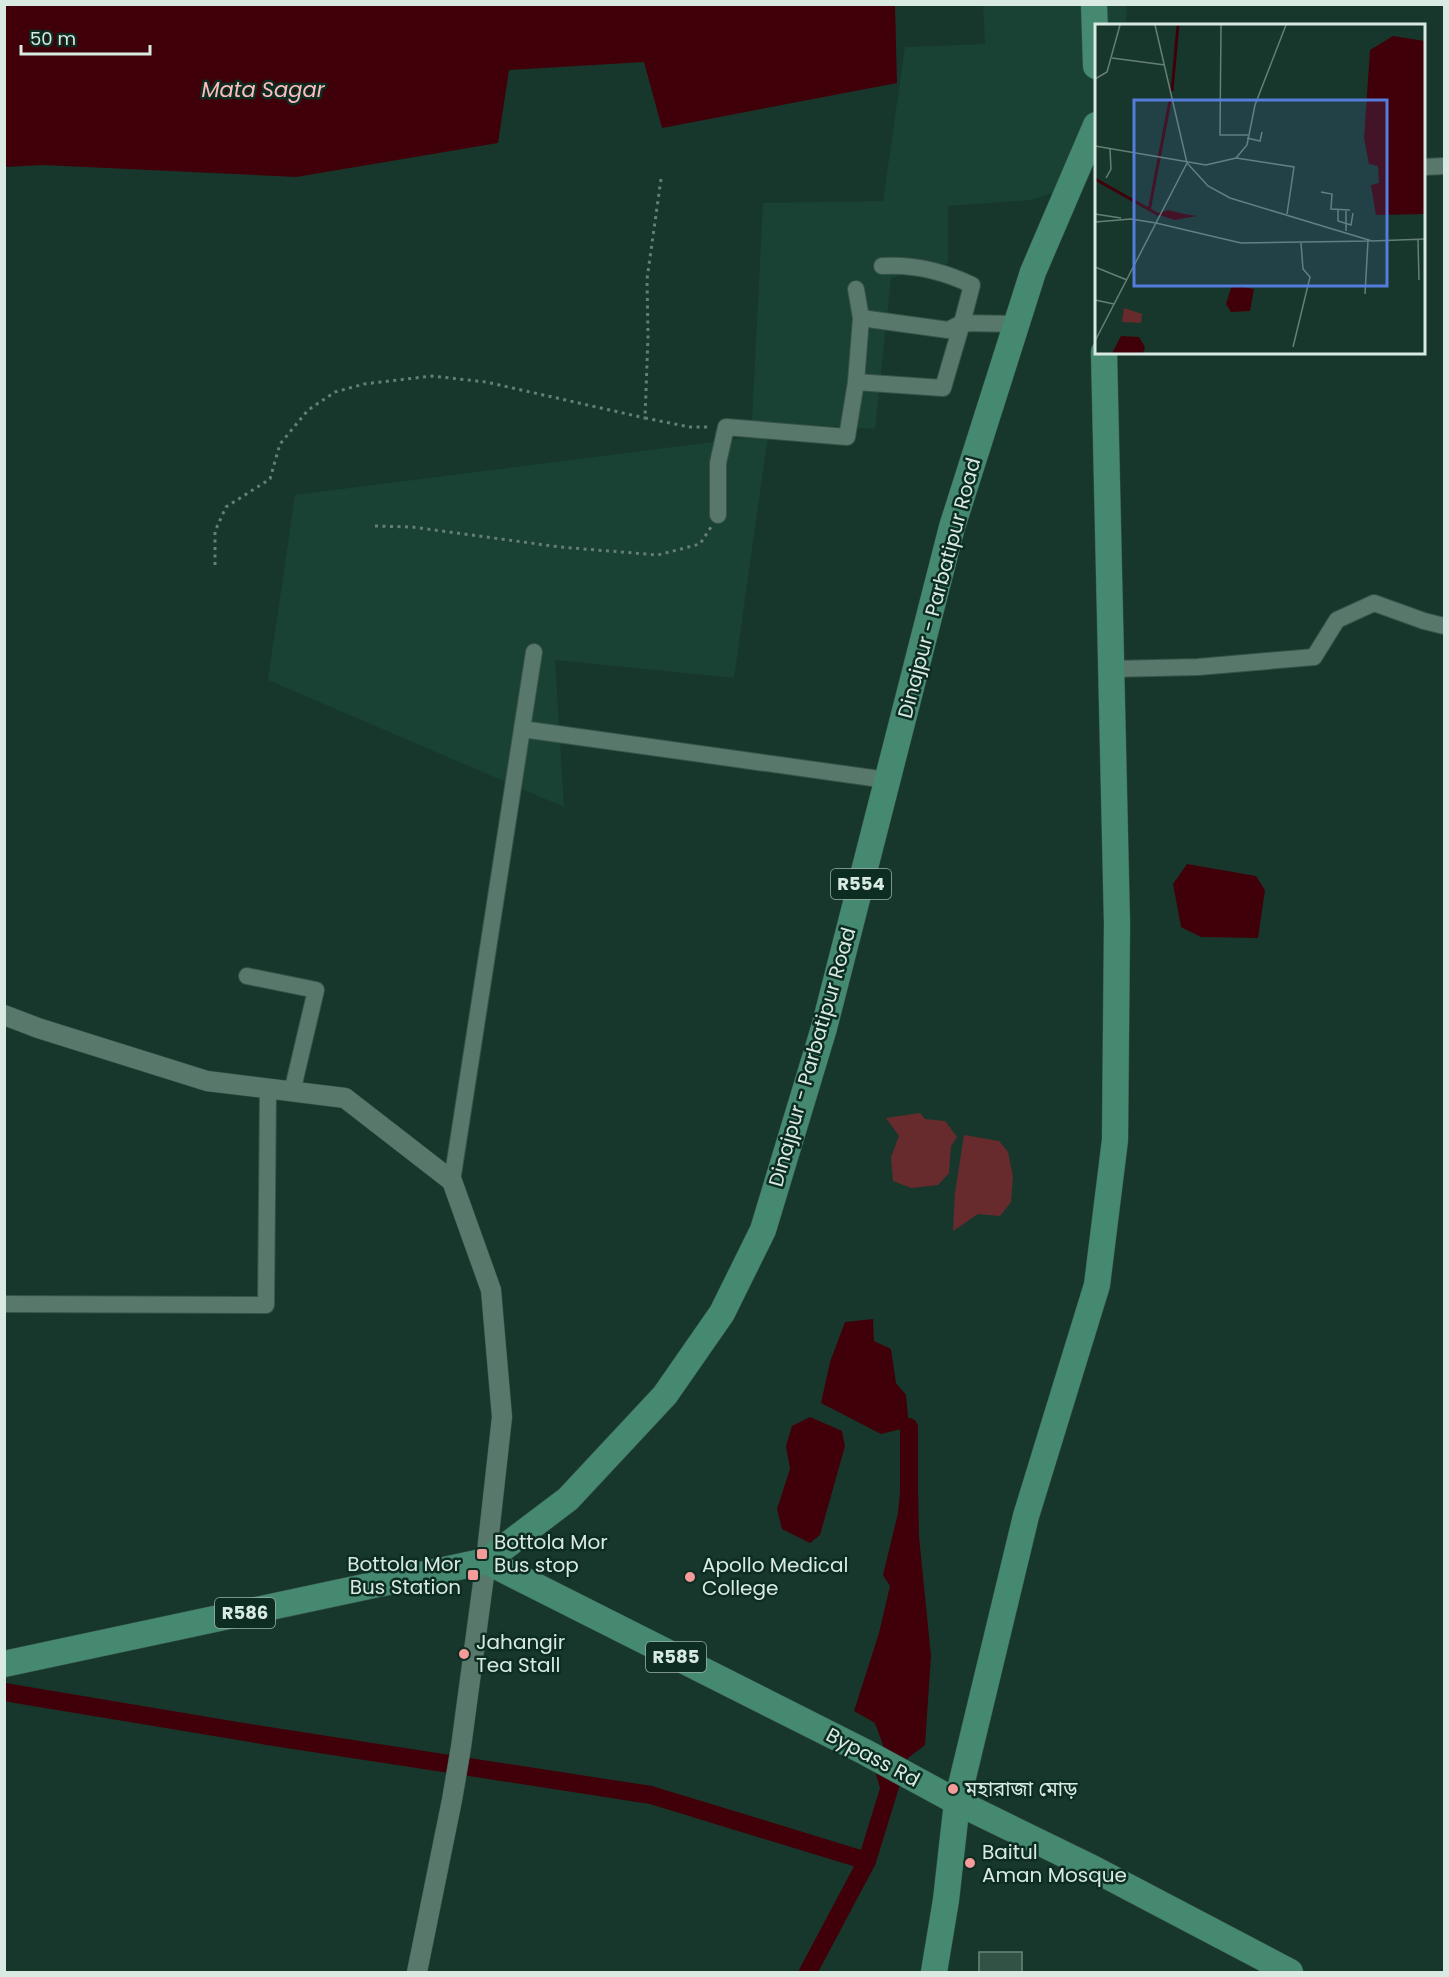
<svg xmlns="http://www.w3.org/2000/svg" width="1449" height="1977" font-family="Poppins,'Noto Sans Bengali',sans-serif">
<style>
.built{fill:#194134}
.green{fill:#672b2d}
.water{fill:#400009}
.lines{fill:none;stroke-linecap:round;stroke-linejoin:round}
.canal{stroke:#400009;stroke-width:18}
.building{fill:#325245;stroke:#67887a;stroke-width:1.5}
.minor-casing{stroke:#38534a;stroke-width:18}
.tertiary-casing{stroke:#38534a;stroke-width:21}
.primary-casing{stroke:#38534a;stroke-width:27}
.path{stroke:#657f75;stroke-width:3;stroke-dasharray:3 4.5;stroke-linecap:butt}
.minor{stroke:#57786a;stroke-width:16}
.tertiary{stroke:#57786a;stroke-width:20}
.primary{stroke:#448970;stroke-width:26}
.poi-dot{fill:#f59b9a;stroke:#0d2d22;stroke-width:2}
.labels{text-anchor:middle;stroke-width:5;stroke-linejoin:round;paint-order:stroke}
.shield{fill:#0d2d22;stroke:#9bb1a8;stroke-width:1.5}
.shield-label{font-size:18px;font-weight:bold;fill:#d8eae2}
.street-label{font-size:20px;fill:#d8eae2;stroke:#0d2d22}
.poi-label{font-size:20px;fill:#d8eae2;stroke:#0d2d22;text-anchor:start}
.water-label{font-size:21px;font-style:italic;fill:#febdbc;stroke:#0d2d22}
.inset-river{fill:none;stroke:#400009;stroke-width:3}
.inset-road{fill:none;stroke:#657f75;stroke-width:1.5}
.view{fill:#557ddb;fill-opacity:0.15;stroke:#557ddb;stroke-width:3}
.inset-edge{fill:none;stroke:#d8eae2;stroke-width:3}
</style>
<rect width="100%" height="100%" fill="#18372c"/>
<g class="built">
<path d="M983 5H1127L1126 25 1096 26V159L1087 180 1032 200 948 206V263L891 278 875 429 752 421 763 203 883 201 905 47 985 44Z"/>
<path d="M768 435 734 678 555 660 564 807 268 680 295 495Z"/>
</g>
<g class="green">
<path d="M920 1113 925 1119 945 1121 957 1137 951 1146 949 1173 938 1185 911 1188 893 1181 891 1157 899 1136 886 1118Z"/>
<path d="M964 1135 999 1141 1008 1152 1013 1177 1011 1202 1000 1216 978 1214 953 1231 955 1193Z"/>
</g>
<g class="water">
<path d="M4 5H895L897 83 662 128 644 62 509 70 498 143 296 177 43 165 5 167Z"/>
<path d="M1187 864 1256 876 1265 890 1258 938 1201 937 1181 927 1173 884Z"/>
<path d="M873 1319 874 1341 891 1349 896 1383 906 1395 909 1427 881 1434 821 1403 830 1362 845 1322Z"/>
<path d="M810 1417 842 1431 845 1446 820 1535 810 1543 782 1529 777 1509 790 1469 786 1446 792 1426Z"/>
<path d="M901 1482 918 1488 919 1536 931 1656 925 1745 908 1758 885 1805 875 1771 883 1745 875 1723 854 1711 879 1633 890 1586 883 1575 898 1513Z"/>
</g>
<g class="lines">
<g class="canal">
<path d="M909 1510V1427"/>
<path d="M4 1692 268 1736 651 1795 867 1861"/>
<path d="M808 1972 867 1861 891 1783"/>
</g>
</g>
<rect class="building" x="979" y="1952" width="43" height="20"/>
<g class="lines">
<defs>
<g id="minor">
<path d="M1424 167 1444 166"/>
<path d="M861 318 948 330 962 323 1016 324"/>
<path d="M856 382 943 388 962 323 972 285C943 271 914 264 882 266"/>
<path d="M718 515V463L726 427 847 437 856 382 861 318 856 289"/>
<path d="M1111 669 1198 667 1314 657 1337 620 1374 603 1424 621 1444 626"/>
<path d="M522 729 534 652"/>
<path d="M247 976 316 990 292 1092"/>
<path d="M452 1181 522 729 887 780"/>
<path d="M4 1304 266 1305 268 1089"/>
</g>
<path id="tertiary" d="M4 1015 38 1028 207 1081 345 1098 452 1181 491 1290 502 1417 486 1561 461 1747 452 1800 417 1972"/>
<g id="primary">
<path d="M1094 4 1096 66"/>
<path d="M486 1561 865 1752 957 1802 1094 1869 1290 1972"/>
<path d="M4 1664 486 1561 568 1499 665 1395 722 1313 763 1230 824 1028 952 527 1033 272 1096 125"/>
<path d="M934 1972 946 1900 957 1802 1026 1516 1097 1285 1115 1140 1117 924 1104 352"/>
</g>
</defs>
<use href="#minor" class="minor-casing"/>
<use href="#tertiary" class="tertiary-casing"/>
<use href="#primary" class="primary-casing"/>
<g class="path">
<path d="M661 179 647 279 648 336 645 418 690 427H709"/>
<path d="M375 526 412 527 560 547 658 555 700 544 711 527"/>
<path d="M215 565V531L226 507 270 479 280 444 308 410 335 392 364 384 432 376 486 382 645 418"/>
</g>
<use href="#minor" class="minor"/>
<use href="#tertiary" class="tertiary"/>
<use href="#primary" class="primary"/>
</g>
<g class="poi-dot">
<rect x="476" y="1548" width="12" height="12" rx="3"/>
<rect x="467" y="1569" width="12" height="12" rx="3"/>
<circle cx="690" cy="1577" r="6"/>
<circle cx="464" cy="1654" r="6"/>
<circle cx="953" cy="1789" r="6"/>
<circle cx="970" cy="1863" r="6"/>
</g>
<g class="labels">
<g class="shield">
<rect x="831" y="869" width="60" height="30" rx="4.5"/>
<rect x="215" y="1598" width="60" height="30" rx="4.5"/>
<rect x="646" y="1642" width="60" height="30" rx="4.5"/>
</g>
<g class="shield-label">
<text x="861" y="890">R554</text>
<text x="245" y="1619">R586</text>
<text x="676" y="1663">R585</text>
</g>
<g class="street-label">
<text transform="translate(939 588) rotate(-75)" y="7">Dinajpur - Parbatipur Road</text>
<text transform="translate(812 1057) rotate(-74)" y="7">Dinajpur - Parbatipur Road</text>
<text transform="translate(873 1757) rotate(28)" y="7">Bypass Rd</text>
</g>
<g class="poi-label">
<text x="494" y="1549">Bottola Mor<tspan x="494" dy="23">Bus stop</tspan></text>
<text x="461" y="1571" text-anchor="end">Bottola Mor<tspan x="461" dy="23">Bus Station</tspan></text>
<text x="702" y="1572">Apollo Medical<tspan x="702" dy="23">College</tspan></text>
<text x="476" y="1649">Jahangir<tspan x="476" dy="23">Tea Stall</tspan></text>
<text x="965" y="1796">মহারাজা মোড়</text>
<text x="982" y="1859">Baitul<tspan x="982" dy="23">Aman Mosque</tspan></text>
</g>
<g class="water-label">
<text x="263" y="97">Mata Sagar</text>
</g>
</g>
<g transform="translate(1095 24)">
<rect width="330" height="330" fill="#18372c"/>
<path d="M29 284 47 290 46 299 27 298Z" fill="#672b2d"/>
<path d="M298 12 330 17V190L281 191 276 161 284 159 283 142 274 140 269 114 275 26ZM73 186 89 190 102 192 80 196 61 190ZM137 261 159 265 155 287 136 288 131 280ZM26 312 44 313 50 323 48 329H17Z" fill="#400009"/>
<path class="inset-river" d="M77 67 83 1M0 155 64 191M54 187 75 77"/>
<path class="inset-road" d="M60 1 92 139 113 162 135 174 277 217 330 215M126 1 125 111H153M17 34 70 41M0 55 12 48 25 1M152 114 165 117 167 108M0 122 111 141 141 134 152 121 160 81 191 1M141 134 199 143 192 190M11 154 16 145 15 125M226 168 237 170 236 185 255 186M243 186V197L256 201 258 189M0 190 26 194M0 198 36 195 61 199 146 219 275 217M251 207V187M323 216 324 256M0 243 32 256M270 270 273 217M0 276 19 280M0 317 92 139M198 323 215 253 208 245 206 219"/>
<path class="view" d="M39 76H292V262H39Z"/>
<rect width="330" height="330" class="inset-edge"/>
</g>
<rect width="1449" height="1977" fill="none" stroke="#d8eae2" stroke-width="12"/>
<path d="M21 45v9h129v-9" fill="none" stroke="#d8eae2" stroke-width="3"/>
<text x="30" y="45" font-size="18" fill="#d8eae2" stroke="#0d2d22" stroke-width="4.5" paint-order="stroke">50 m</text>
</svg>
